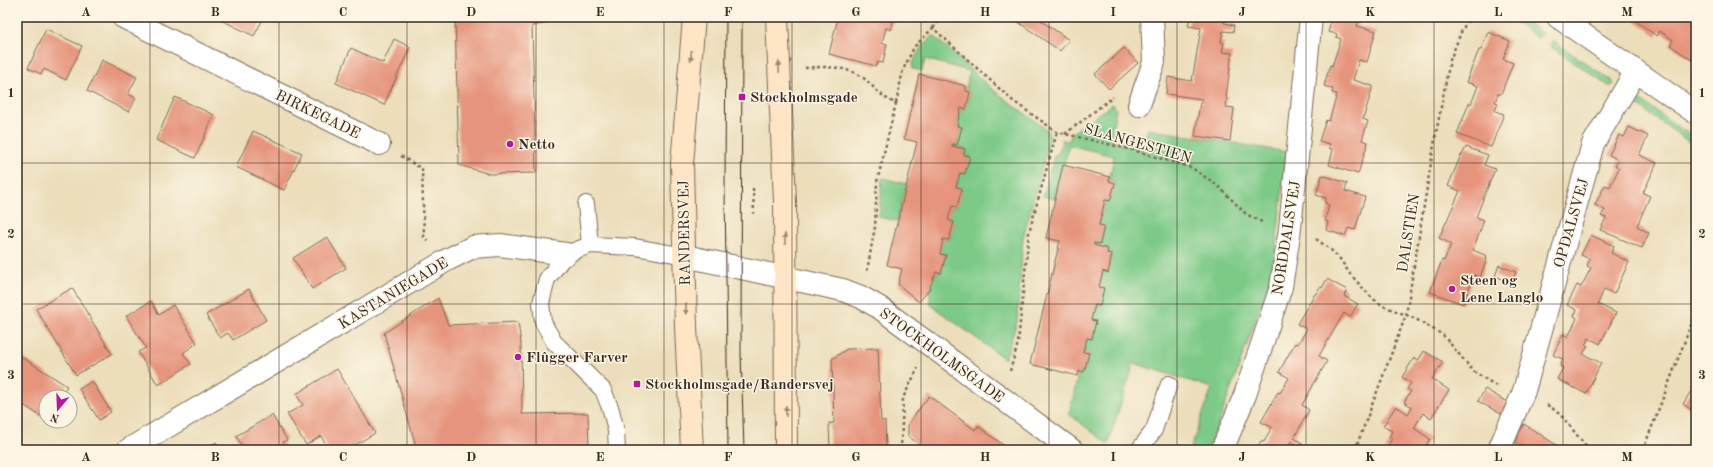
<svg xmlns="http://www.w3.org/2000/svg" width="1713" height="467" font-family="'Old Standard TT',serif">
<style>
.green{fill:#7dca88;stroke:#5c7a53}
.building{fill:#e6947d}
.lines{fill:none;stroke-linecap:round;stroke-linejoin:round}
.lane-casing{stroke:#796955;stroke-width:18}
.street-casing{stroke:#796955;stroke-width:24}
.secondary-casing{stroke:#796955;stroke-width:24}
.path{stroke:#796955;stroke-width:2.5;stroke-dasharray:3 3;stroke-linecap:butt}
.lane{stroke:#fff;stroke-width:16}
.street{stroke:#fff;stroke-width:22}
.secondary{stroke:#fde5c5;stroke-width:22}
.tram{stroke:#3b2a1e;stroke-width:1}
.oneway{fill:#9c8872}
.grid{fill:none;stroke:#3b2a1e;stroke-width:1;stroke-opacity:0.55}
.poi-dot{fill:#b5179e;stroke:#fcf5e5;stroke-width:1.5}
.labels{text-anchor:middle;stroke-width:3;stroke-linejoin:round;paint-order:stroke}
.poi-label{font-size:15px;font-weight:bold;fill:#3b2a1e;stroke:#fcf5e5;text-anchor:start}
.street-label{font-size:15px;fill:#3b2a1e;stroke:#fcf5e5}
.neatline{fill:none;stroke:#3b2a1e;stroke-width:1.5}
.grid-label{font-size:13px;text-anchor:middle;font-weight:bold;fill:#3b2a1e}
</style>
<rect width="100%" height="100%" fill="#fcf5e5"/>
<filter id="ink" filterUnits="userSpaceOnUse"><feTurbulence type="fractalNoise" baseFrequency=".025" numOctaves="2"/><feDisplacementMap in="SourceGraphic" scale="8" xChannelSelector="R" yChannelSelector="G"/><feConvolveMatrix kernelMatrix="1 2 1 2 8 2 1 2 1" color-interpolation-filters="sRGB"/></filter>
<filter id="wash" filterUnits="userSpaceOnUse"><feTurbulence type="fractalNoise" baseFrequency=".012" numOctaves="4" result="noise"/><feDisplacementMap in="SourceGraphic" scale="16" xChannelSelector="R" yChannelSelector="G"/><feGaussianBlur stdDeviation="0.9" result="paint"/><feColorMatrix in="noise" values="0 0 0 0 0 0 0 0 0 0 0 0 0 0 0 0 0 1.4 0 .05"/><feComposite in="paint" operator="in"/></filter>
<g filter="url(#wash)">
<rect width="100%" height="100%" fill="#ecdebb"/>
<g class="green">
<path d="M1509 17H1519L1542 33 1538 38Z"/>
<path d="M933 35 992 89 1047 130 1050 138 1023 238 1017 322 1005 359 931 305 929 290 933 276 935 277 936 272 941 273 946 255 940 254 943 239 949 240 954 222 948 220 952 206 957 207 962 189 956 187 960 173 965 174 970 156 964 155 965 149 952 146 953 144 957 145 962 128 957 126 961 108 966 109 970 92 966 91 969 71 925 59 922 71 913 69 912 64 922 46Z"/>
<path d="M1553 41 1612 81 1614 84 1611 86H1609L1550 46Z"/>
<path d="M1634 96 1696 139V147L1629 99 1630 97Z"/>
<path d="M1113 104 1116 110 1110 140 1142 149 1148 129 1287 152 1273 271 1209 450H1190L1212 388 1134 363 1108 444 1069 414 1079 371 1084 372 1089 354 1083 352 1087 338 1092 339 1096 321 1091 320 1095 305 1100 306 1104 288 1099 287 1103 271 1108 272 1112 255 1107 253V249L1094 245V243L1100 244 1104 226 1099 225 1105 200 1110 201 1115 183 1109 181 1114 156 1069 145 1055 199 1043 196 1054 156 1059 152 1062 140 1069 141 1072 133Z"/>
<path d="M882 178 907 184 897 221 879 217Z"/>
</g>
<g id="blocks">
<g class="building">
<path d="M215 17H264L254 36Z"/>
<path d="M455 17H545L546 23 532 26 536 173 490 174 459 165Z"/>
<path d="M838 17H894L891 30 886 28 882 43 887 44 883 63 878 62 876 66 829 54Z"/>
<path d="M1011 17H1036L1069 40 1060 51Z"/>
<path d="M1190 17H1225L1224 23 1234 25 1233 32 1223 31 1221 42 1224 43 1222 52 1232 53 1226 97 1227 98 1226 107 1234 108 1230 141 1195 136 1200 103H1202V99L1166 94 1168 77 1192 81 1201 28 1188 26Z"/>
<path d="M1332 17H1360L1357 26 1376 31 1367 62 1359 60 1353 80 1373 86 1363 119 1368 121 1362 140 1368 142 1358 174 1329 165 1333 150 1329 148 1330 144 1319 141 1326 120 1329 121 1337 94 1332 93 1333 89 1324 86 1330 65 1332 66 1341 39 1336 37 1337 34 1328 32Z"/>
<path d="M1630 17H1696V63L1670 45 1673 40 1660 31 1657 36Z"/>
<path d="M46 29 82 46 66 80 44 69 41 74 28 68Z"/>
<path d="M1488 32 1510 41 1503 59 1513 63 1501 94H1498L1495 102 1498 103 1495 111 1504 114 1491 147 1457 134 1469 103 1471 104 1478 86 1466 82 1479 50H1481Z"/>
<path d="M394 39 410 47 384 105 336 83 351 48 383 63Z"/>
<path d="M1124 48 1138 63 1109 89 1095 74Z"/>
<path d="M102 60 137 77 128 94 136 98 129 112 87 91Z"/>
<path d="M919 74 966 86V91L970 92 966 109 961 108 957 126 962 127 957 145 953 144 952 146 965 149 964 155 970 156 965 174 960 173 956 187 962 188 957 207 952 206 948 220 954 222 949 240 943 239 940 254 946 255 941 273 936 272 929 290 919 302 898 284 902 269 887 265 917 142 904 139Z"/>
<path d="M175 97 214 115 195 158 156 140Z"/>
<path d="M1629 127 1648 136 1639 155 1657 163 1643 193 1650 196 1637 226 1649 233 1642 248 1600 230 1606 218 1601 216 1605 210 1595 205 1605 185 1610 187 1619 168 1615 166 1619 160 1609 155 1619 135 1624 137Z"/>
<path d="M253 131 302 153 284 190 236 167Z"/>
<path d="M1466 147 1488 155 1484 165 1495 169 1476 217 1484 220 1473 250 1487 256 1485 258 1487 259 1480 277 1474 275 1463 304 1430 292 1442 260 1444 261 1451 244 1439 238 1460 191 1448 186 1461 155H1462Z"/>
<path d="M1063 165 1110 177 1109 181 1115 183 1110 201 1105 200 1099 225 1104 226 1100 244 1094 243V245L1108 249 1107 253 1112 254 1108 273 1103 271 1099 287 1104 288 1100 306 1095 305 1091 320 1096 321 1092 339 1087 338 1083 352 1089 353 1084 372 1079 371 1078 376 1030 364 1060 241 1046 238Z"/>
<path d="M1322 175 1347 183 1345 191 1365 197 1355 230 1348 228 1345 236 1326 230 1328 222 1325 221 1329 205 1325 203 1326 198 1316 195Z"/>
<path d="M1591 235 1614 246 1611 253 1629 262 1614 294 1604 289 1598 304 1616 313 1600 344 1589 338 1585 345 1588 346 1583 354 1601 363 1586 394 1557 379 1563 368 1560 366 1563 359 1553 355 1563 334 1568 337 1577 318 1574 316 1577 310 1567 305 1577 285 1581 287 1591 268 1587 266 1590 259 1581 255Z"/>
<path d="M327 237 346 268 312 289 293 258Z"/>
<path d="M1499 265 1516 272 1512 283 1495 276Z"/>
<path d="M1327 279 1347 290 1344 296 1358 304 1350 317 1344 313 1319 356 1327 361 1302 405 1309 410 1294 438 1302 443 1300 447 1291 441 1286 450H1256L1261 441 1264 442 1272 427 1261 422 1278 392 1280 393 1289 378 1279 372 1295 343 1298 344 1307 329 1297 324 1314 295H1315L1320 287 1322 288Z"/>
<path d="M72 288 112 354 76 375 36 309Z"/>
<path d="M249 289 266 320 233 340 228 333 220 338 206 315Z"/>
<path d="M438 298 448 325 518 322 521 344 522 414 588 413 589 450H417L384 333Z"/>
<path d="M151 301 159 315 173 305 197 343 183 353 191 364 158 385 138 352 146 348 126 316Z"/>
<path d="M878 348 881 421H885L886 450H830L829 423H834L832 359 847 349Z"/>
<path d="M1424 351 1443 362 1432 379 1449 390 1431 418 1423 413 1414 428 1430 439 1423 450H1385L1392 439 1389 437 1392 431 1383 426 1396 406 1408 414 1412 407 1404 402 1411 391 1407 389 1411 383 1402 377 1414 358 1418 361Z"/>
<path d="M17 354 67 386 59 397H46L45 419 17 401Z"/>
<path d="M337 369 375 433 347 450H329L321 436 306 445 287 414 303 405 296 394Z"/>
<path d="M92 381 111 412 99 420 79 389Z"/>
<path d="M1696 383V413L1683 404Z"/>
<path d="M1485 389 1507 402 1501 414 1478 401Z"/>
<path d="M929 396 975 430 978 426 1010 450H926L908 436V424Z"/>
<path d="M272 415 287 440 283 442 288 450H245L236 436Z"/>
<path d="M1524 424 1564 450H1529L1514 442Z"/>
<path d="M216 442 221 450H203Z"/>
</g>
</g>
</g>
<g filter="url(#ink)">
<use href="#blocks" fill-opacity="0" stroke="#796955" stroke-width="1"/>
<g class="lines">
<defs>
<g id="lane">
<path d="M586 204 590 245"/>
<path d="M617 450 616 431 611 410 603 390 554 342 543 322 541 303 547 279 566 254 590 245 635 247 685 256"/>
<path d="M1139 450 1154 430 1169 384"/>
</g>
<g id="street">
<path d="M123 17 379 144"/>
<path d="M1558 17 1696 113"/>
<path d="M1139 105 1154 62 1152 17"/>
<path d="M685 256 843 290 861 297 880 308 1072 450"/>
<path d="M128 450 447 260 473 247 500 245 566 254"/>
<path d="M1222 450 1245 395 1281 287 1290 228 1311 17"/>
<path d="M1499 450 1524 391 1593 144 1636 71"/>
</g>
<g id="secondary">
<path d="M777 17 785 202 786 450"/>
<path d="M692 450 686 327 682 164 694 17"/>
</g>
</defs>
<use href="#lane" class="lane-casing"/>
<use href="#street" class="street-casing"/>
<use href="#secondary" class="secondary-casing"/>
<g class="path">
<path d="M933 28 942 17"/>
<path d="M805 68C825 66 850 66 866 80 875 88 883 99 896 103L877 182 875 227 867 271"/>
<path d="M896 103 903 70 914 47 933 28 1013 101 1057 132 1133 150 1192 168 1218 186 1246 214 1264 223"/>
<path d="M1065 134 1113 97"/>
<path d="M401 156 422 169 424 237 428 241"/>
<path d="M753 188 754 214"/>
<path d="M1316 239 1330 249 1340 259 1350 274 1372 298 1383 306 1414 318 1443 335 1473 371 1498 387"/>
<path d="M1010 371 1018 343 1029 232 1057 132"/>
<path d="M1547 405C1566 415 1575 437 1591 450"/>
<path d="M901 450 903 398 918 368"/>
<path d="M1355 450 1406 315 1435 139 1450 60 1462 30 1470 17"/>
<path d="M1643 450 1696 312"/>
</g>
<use href="#lane" class="lane"/>
<use href="#street" class="street"/>
<use href="#secondary" class="secondary"/>
<g class="tram">
<path d="M726 17 725 186 728 450"/>
<path d="M742 17 741 354 744 450"/>
</g>
</g>
<defs><path id="oneway-solid" d="M-6-.8H1V-3.2L6.5 0L1 3.2V.8H-6Z"/></defs>
<g class="oneway">
<use href="#oneway-solid" transform="translate(691 56) rotate(95)"/>
<use href="#oneway-solid" transform="translate(779 67) rotate(-93)"/>
<use href="#oneway-solid" transform="translate(785 239) rotate(-90)"/>
<use href="#oneway-solid" transform="translate(686 309) rotate(90)"/>
<use href="#oneway-solid" transform="translate(786 411) rotate(-91)"/>
</g>
</g>
<path class="grid" d="M150 17V450M279 17V450M407 17V450M536 17V450M664 17V450M792 17V450M921 17V450M1049 17V450M1177 17V450M1306 17V450M1434 17V450M1563 17V450M17 163H1696M17 304H1696"/>
<g class="poi-dot">
<rect x="738" y="93" width="8" height="8" rx="2"/>
<circle cx="510" cy="144" r="4"/>
<circle cx="1452" cy="289" r="4"/>
<circle cx="518" cy="357" r="4"/>
<rect x="633" y="380" width="8" height="8" rx="2"/>
</g>
<g class="labels">
<g class="poi-label">
<text x="750" y="102">Stockholmsgade</text>
<text x="518" y="149">Netto</text>
<text x="1460" y="285">Steen og<tspan x="1460" dy="17">Lene Langlo</tspan></text>
<text x="526" y="362">Flûgger Farver</text>
<text x="645" y="389">Stockholmsgade/Randersvej</text>
</g>
<g class="street-label">
<text transform="translate(318 114) rotate(26)" y="5">BIRKEGADE</text>
<text transform="translate(1138 143) rotate(16)" y="5">SLANGESTIEN</text>
<text transform="translate(1571 223) rotate(-74)" y="5">OPDALSVEJ</text>
<text transform="translate(684 233) rotate(-91)" y="5">RANDERSVEJ</text>
<text transform="translate(1408 233) rotate(-81)" y="5">DALSTIEN</text>
<text transform="translate(1286 238) rotate(-81)" y="5">NORDDALSVEJ</text>
<text transform="translate(393 293) rotate(-31)" y="5">KASTANIEGADE</text>
<text transform="translate(942 355) rotate(36)" y="5">STOCKHOLMSGADE</text>
</g>
</g>
<rect width="1713" height="467" fill="none" stroke="#fcf5e5" stroke-width="44"/>
<g transform="translate(58 409) rotate(199)"><circle r="19" fill="#fcf5e5" stroke="#afa495"/>
<path d="M0-3L7 15L0 10L-7 15Z" fill="#b5179e"/>
<text y="-6" font-size="11" font-weight="bold" text-anchor="middle" fill="#3b2a1e">N</text>
</g>
<rect x="22" y="22" width="1669" height="423" class="neatline"/>
<g class="grid-label">
<text x="86" y="16">A</text>
<text x="215" y="16">B</text>
<text x="343" y="16">C</text>
<text x="471" y="16">D</text>
<text x="600" y="16">E</text>
<text x="728" y="16">F</text>
<text x="856" y="16">G</text>
<text x="985" y="16">H</text>
<text x="1113" y="16">I</text>
<text x="1242" y="16">J</text>
<text x="1370" y="16">K</text>
<text x="1498" y="16">L</text>
<text x="1627" y="16">M</text>
<text x="11" y="97">1</text>
<text x="1702" y="97">1</text>
<text x="11" y="238">2</text>
<text x="1702" y="238">2</text>
<text x="11" y="379">3</text>
<text x="1702" y="379">3</text>
<text x="86" y="461">A</text>
<text x="215" y="461">B</text>
<text x="343" y="461">C</text>
<text x="471" y="461">D</text>
<text x="600" y="461">E</text>
<text x="728" y="461">F</text>
<text x="856" y="461">G</text>
<text x="985" y="461">H</text>
<text x="1113" y="461">I</text>
<text x="1242" y="461">J</text>
<text x="1370" y="461">K</text>
<text x="1498" y="461">L</text>
<text x="1627" y="461">M</text>
</g>
</svg>
